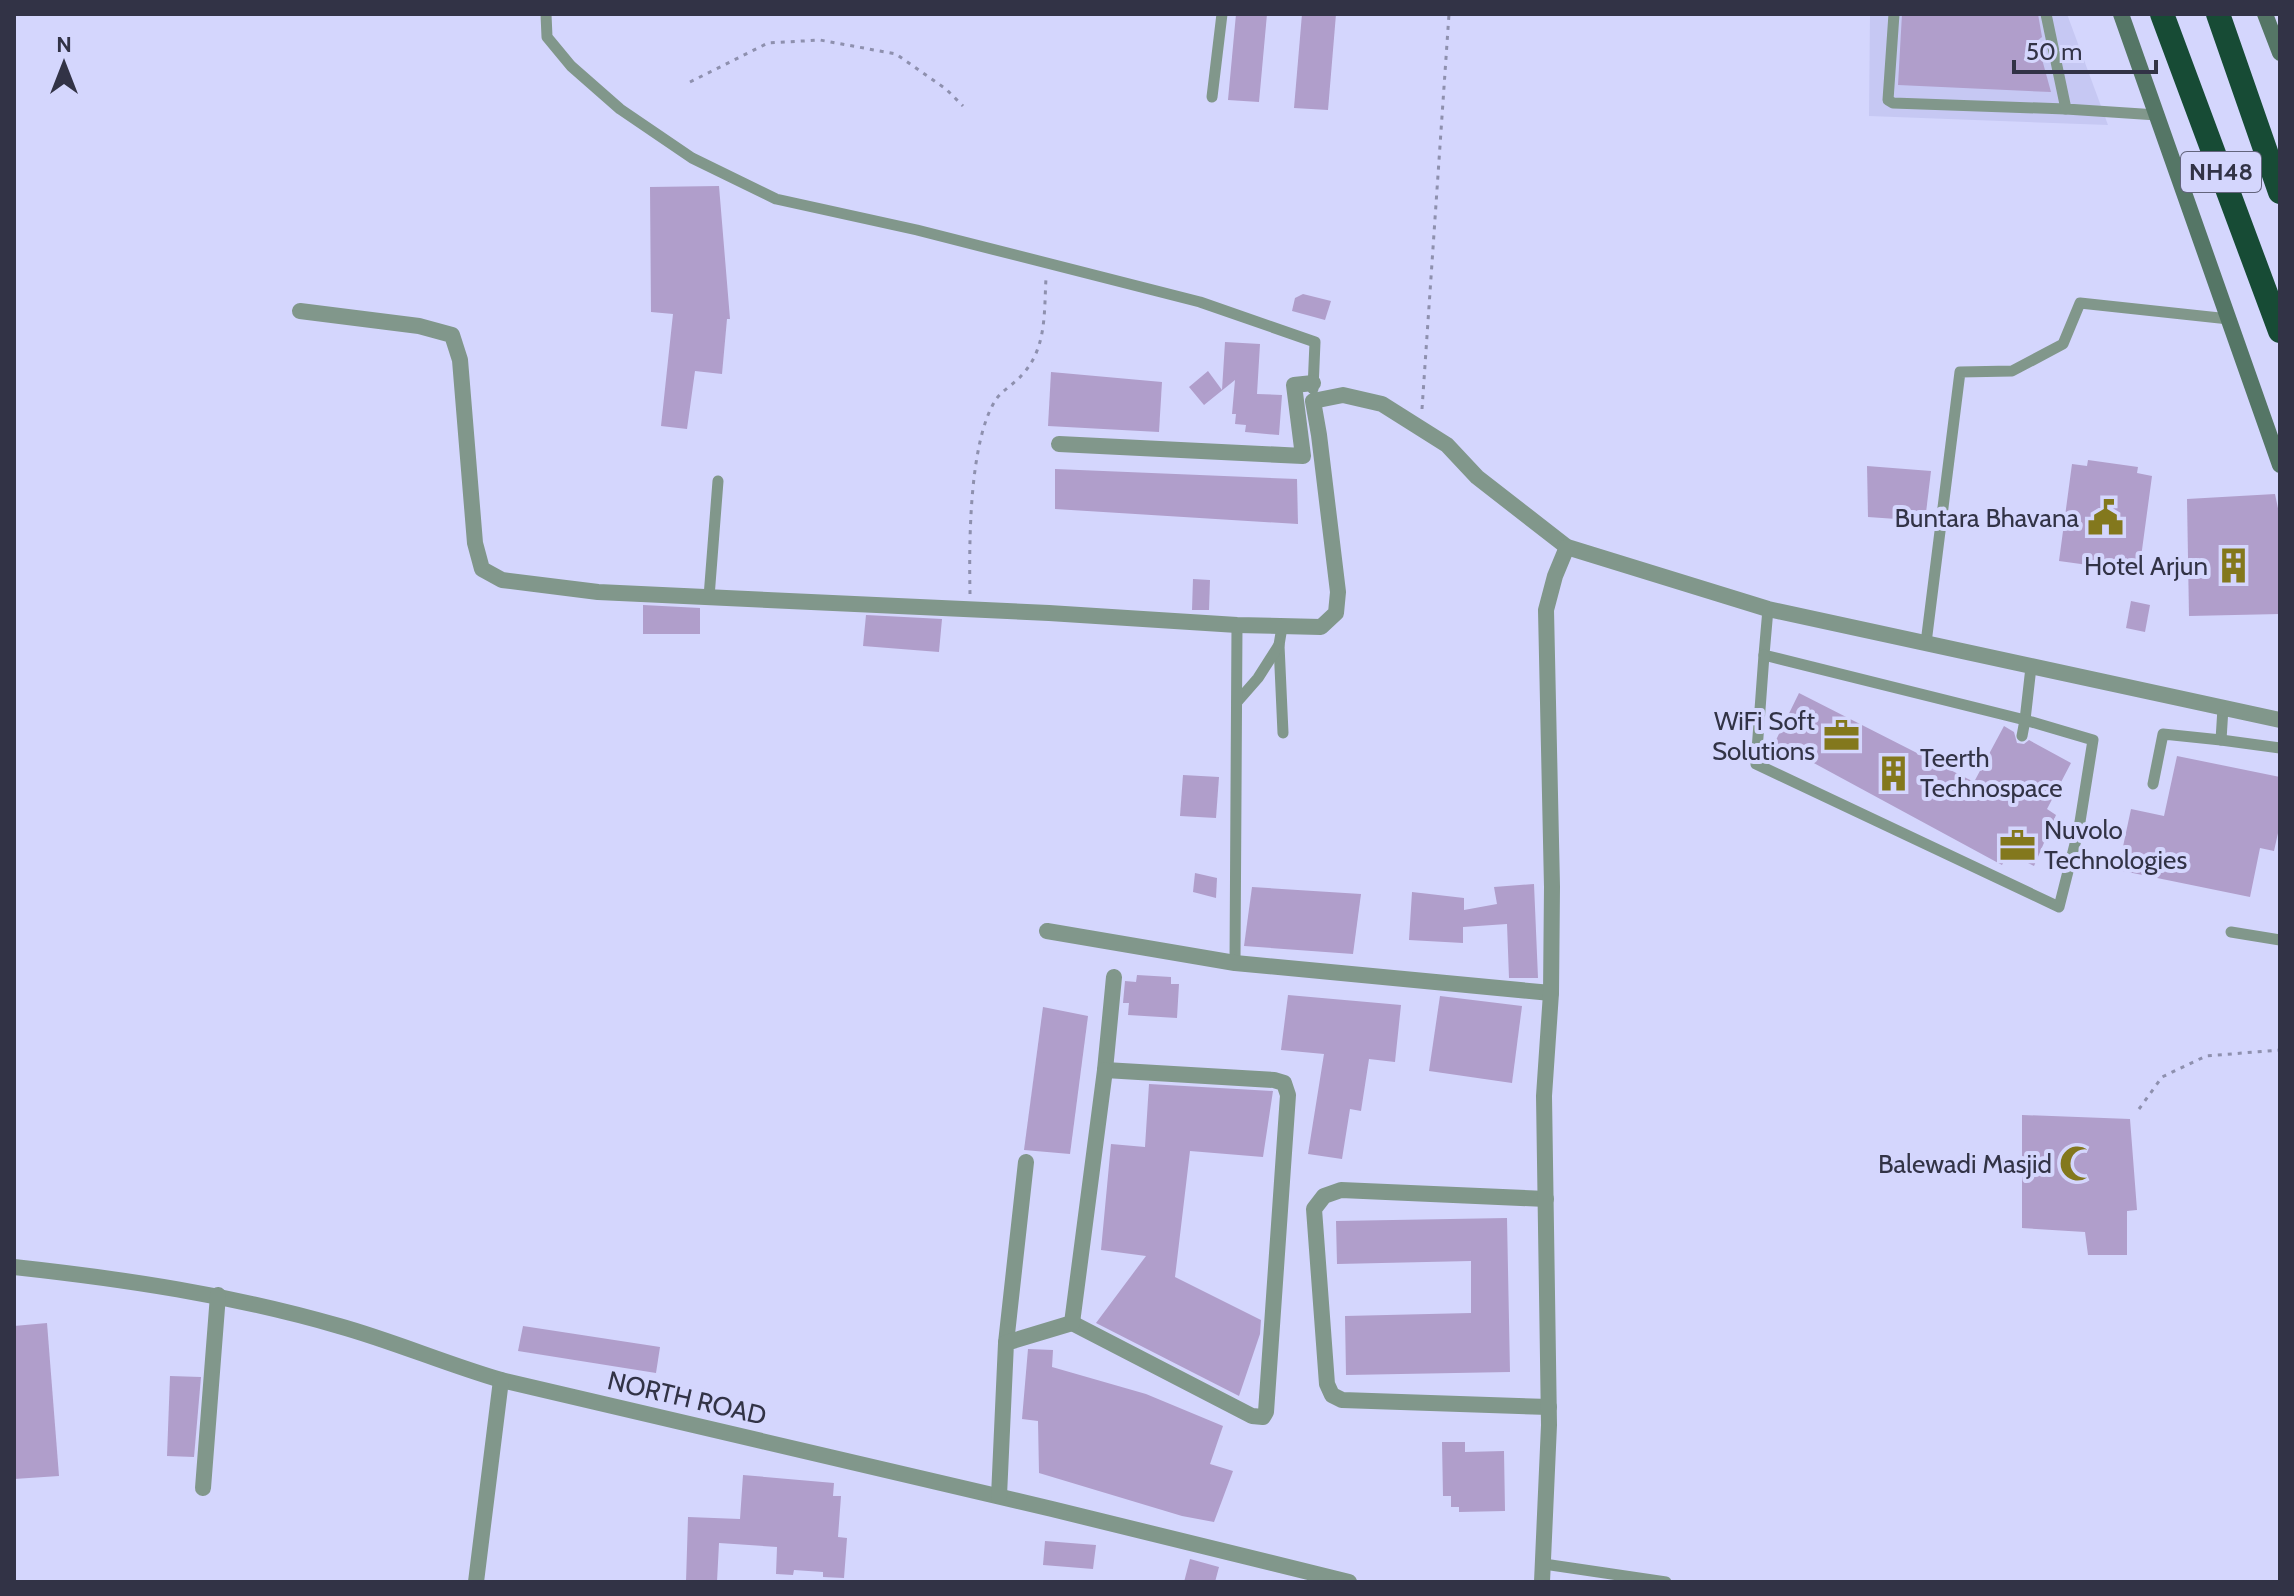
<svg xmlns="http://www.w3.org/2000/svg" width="2294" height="1596" font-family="Cabin,sans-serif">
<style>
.built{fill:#c6c8f3}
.building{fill:#b09ecb}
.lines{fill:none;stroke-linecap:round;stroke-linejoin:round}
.path{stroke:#8e90ae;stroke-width:3;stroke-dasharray:4 6;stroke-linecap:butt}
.lane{stroke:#81978b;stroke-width:11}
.street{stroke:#81978b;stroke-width:16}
.secondary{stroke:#557666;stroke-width:16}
.highway{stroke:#174b35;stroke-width:24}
.labels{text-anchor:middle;stroke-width:8;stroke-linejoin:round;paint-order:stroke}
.shield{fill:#d4d6fd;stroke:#63647d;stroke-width:2}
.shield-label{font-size:24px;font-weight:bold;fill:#323346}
.poi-label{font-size:26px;fill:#323346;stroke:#d4d6fd;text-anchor:end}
.street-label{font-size:26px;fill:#323346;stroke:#d4d6fd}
</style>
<rect width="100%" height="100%" fill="#d4d6fd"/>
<path class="built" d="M1870 14H2067L2108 125 1869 116Z"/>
<g class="building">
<path d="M1236 14H1267L1259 102 1228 100Z"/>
<path d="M1302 14H1336L1328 110 1294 108Z"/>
<path d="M1902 14H2038L2042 37 2037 41 2051 92 1898 85Z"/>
<path d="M719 186 730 319H727L722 374 695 371 687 429 661 426 673 314 651 312 650 187Z"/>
<path d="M1303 294 1331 301 1325 320 1292 311 1295 298Z"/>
<path d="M1225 342 1260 344 1257 394 1282 395 1279 435 1245 432 1246 425 1235 424 1236 414H1232L1235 380 1204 405 1189 387 1208 371 1222 390Z"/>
<path d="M1051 372 1162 382 1159 432 1048 426Z"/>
<path d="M2088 460 2138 467 2137 473 2152 476 2139 572 2059 561 2072 464 2087 466Z"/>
<path d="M1867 466 1931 471 1925 521 1868 517Z"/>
<path d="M1055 469 1297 479 1298 524 1055 509Z"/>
<path d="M2275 494 2280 518V614L2189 616 2187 499Z"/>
<path d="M1193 579 1210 580 1209 610H1192Z"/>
<path d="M2131 601 2150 605 2145 632 2126 628Z"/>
<path d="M643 605 700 608V634H643Z"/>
<path d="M866 615 942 619 939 652 863 646Z"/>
<path d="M1799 693 1974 782 2004 726 2014 732 2017 743 2024 744 2029 740 2071 763 2047 809 2056 815 2034 866 2008 853 2002 865 1775 742Z"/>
<path d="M2177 756 2280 777V824L2274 851 2260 848 2250 897 2118 870 2131 809 2164 816Z"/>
<path d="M1183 775 1219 777 1216 818 1180 816Z"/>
<path d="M1195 873 1217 878 1216 898 1193 892Z"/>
<path d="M1534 884 1538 978H1509L1507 924 1463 927V943L1409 940 1412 892 1464 898V910L1497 904 1494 887Z"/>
<path d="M1252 887 1361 894 1353 954 1244 946Z"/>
<path d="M1137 975 1171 977V984H1179L1177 1018 1128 1015 1129 1003H1123L1125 981 1136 982Z"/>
<path d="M1288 995 1401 1005 1395 1062 1369 1059 1361 1111 1350 1109 1342 1159 1308 1154 1324 1054 1281 1050Z"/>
<path d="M1440 996 1522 1006 1512 1083 1429 1071Z"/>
<path d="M1043 1007 1088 1016 1070 1154 1024 1150Z"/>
<path d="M1149 1084 1273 1091 1263 1157 1190 1151 1175 1277 1261 1320 1260 1334 1239 1396 1096 1323 1146 1256 1101 1250 1111 1144 1145 1147Z"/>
<path d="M2022 1115 2130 1119 2137 1210 2127 1211V1255H2088L2085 1232 2022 1228Z"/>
<path d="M1507 1218 1510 1372 1346 1375 1345 1316 1471 1313V1261L1337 1264 1336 1221Z"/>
<path d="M47 1323 59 1476 14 1479V1326Z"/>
<path d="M523 1326 660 1347 656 1373 518 1351Z"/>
<path d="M1028 1349 1053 1350 1052 1367 1146 1394 1223 1426 1210 1464 1233 1471 1214 1522 1182 1516 1039 1473 1038 1421 1022 1419Z"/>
<path d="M170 1376 201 1377 194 1457 167 1456Z"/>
<path d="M1442 1442H1465V1452L1504 1451 1505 1511 1459 1512V1507H1451V1496H1443Z"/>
<path d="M743 1475 834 1483 833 1496H841L838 1537 847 1538 844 1578 823 1577V1572L794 1570 793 1575 776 1574 777 1547 719 1543 717 1582H686L688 1517 740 1519Z"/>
<path d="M1045 1541 1096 1545 1093 1569 1043 1565Z"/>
<path d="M1190 1559 1219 1567 1215 1582H1184Z"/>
</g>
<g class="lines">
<g class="path">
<path d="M690 82 768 43 820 40 896 54 946 89 963 106"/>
<path d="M1422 409 1449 14"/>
<path d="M970 594C969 544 969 443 995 401 1001 391 1014 384 1021 376 1047 349 1044 313 1046 278"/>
<path d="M2139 1109 2162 1077 2206 1056 2280 1050"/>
</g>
<g class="lane">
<path d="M546 14 547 37 571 66 620 109 692 158 776 199 917 230 1200 302 1315 342 1313 389"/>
<path d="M1894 14 1888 100 1893 103 2066 109"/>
<path d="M2046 14 2066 109 2157 115"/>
<path d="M1212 97 1222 14"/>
<path d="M709 597 718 481"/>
<path d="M1768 609 1764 655 2025 720 2031 667"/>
<path d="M1282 627 1279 645 1283 733"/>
<path d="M1926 643 1960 372 2012 371 2063 344 2080 303 2229 319"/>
<path d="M1764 655 1756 764 2059 907 2079 828 2093 740 2025 720 2022 736"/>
<path d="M1237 702 1258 678 1279 645"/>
<path d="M2221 740 2280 748"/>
<path d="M2153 784 2163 734 2221 740 2223 708"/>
<path d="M2231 932 2280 940"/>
<path d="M1235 963 1237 625"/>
<path d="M1544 1564 1666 1582"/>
</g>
<g class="street">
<path d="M300 311 419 326 452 335 460 360 475 543 482 569 502 580 598 592 1049 613 1237 625 1321 627 1336 613 1338 592 1319 435 1313 401 1343 395 1382 404 1447 445 1477 477 1567 547 1768 609 2280 720"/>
<path d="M1059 444 1303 456 1294 385 1313 383"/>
<path d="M1047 931 1235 963 1551 993"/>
<path d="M1546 1199 1341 1190 1324 1196 1314 1209 1327 1384 1332 1395 1342 1400 1549 1407"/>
<path d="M14 1267C124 1279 232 1295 339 1326 393 1341 446 1364 501 1380L1052 1509 1349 1582"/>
<path d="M1072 1323 1252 1416 1263 1417 1266 1412 1288 1095 1284 1083 1274 1080 1105 1070 1114 977"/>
<path d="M1006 1343 1026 1162"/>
<path d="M203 1488 218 1295"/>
<path d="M999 1496 1006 1343 1072 1323 1105 1070"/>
<path d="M476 1582 501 1380"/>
<path d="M1542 1582 1549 1425 1544 1096 1551 993 1552 887 1546 610 1555 576 1567 547"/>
</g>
<g class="secondary">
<path d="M2121 14 2280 465"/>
<path d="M2265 14 2280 53"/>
</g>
<g class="highway">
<path d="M2162 14 2280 331"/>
<path d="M2218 14 2280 192"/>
</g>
</g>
<defs>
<symbol id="civic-bare" viewBox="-9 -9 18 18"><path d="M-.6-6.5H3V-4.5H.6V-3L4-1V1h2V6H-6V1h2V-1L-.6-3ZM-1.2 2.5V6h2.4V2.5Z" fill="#83781d" stroke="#d4d6fd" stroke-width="2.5" paint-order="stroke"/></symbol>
<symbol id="building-bare" viewBox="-9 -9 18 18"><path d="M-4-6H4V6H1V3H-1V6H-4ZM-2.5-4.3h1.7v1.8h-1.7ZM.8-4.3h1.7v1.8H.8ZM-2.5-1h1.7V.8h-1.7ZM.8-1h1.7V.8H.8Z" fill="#83781d" stroke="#d4d6fd" stroke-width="2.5" paint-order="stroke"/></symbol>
<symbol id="office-bare" viewBox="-9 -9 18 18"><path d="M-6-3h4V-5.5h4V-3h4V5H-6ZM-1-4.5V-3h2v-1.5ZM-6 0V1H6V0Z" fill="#83781d" stroke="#d4d6fd" stroke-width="2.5" paint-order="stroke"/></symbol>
<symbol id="mosque-bare" viewBox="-9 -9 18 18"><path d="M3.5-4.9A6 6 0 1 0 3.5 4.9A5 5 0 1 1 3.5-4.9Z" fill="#83781d" stroke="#d4d6fd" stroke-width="2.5" paint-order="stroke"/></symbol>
</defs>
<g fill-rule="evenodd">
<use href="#civic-bare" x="2080" y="492" width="51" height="51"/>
<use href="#building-bare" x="2208" y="540" width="51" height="51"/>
<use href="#office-bare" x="1816" y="710" width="51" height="51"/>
<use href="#building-bare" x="1868" y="748" width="51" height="51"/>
<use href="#office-bare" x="1992" y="820" width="51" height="51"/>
<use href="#mosque-bare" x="2052" y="1138" width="51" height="51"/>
</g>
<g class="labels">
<rect class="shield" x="2181" y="152" width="80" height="40" rx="6"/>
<g class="shield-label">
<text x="2221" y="180">NH48</text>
</g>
<g class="poi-label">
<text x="2079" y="527">Buntara Bhavana</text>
<text x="2208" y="575">Hotel Arjun</text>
<text x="1815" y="730">WiFi Soft<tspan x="1815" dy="30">Solutions</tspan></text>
<text x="1920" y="767" text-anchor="start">Teerth<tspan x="1920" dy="30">Technospace</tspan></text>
<text x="2044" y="839" text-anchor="start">Nuvolo<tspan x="2044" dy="30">Technologies</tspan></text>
<text x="2052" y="1173">Balewadi Masjid</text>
</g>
<g class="street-label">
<text transform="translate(687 1398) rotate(13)" y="9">NORTH ROAD</text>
</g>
</g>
<rect width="2294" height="1596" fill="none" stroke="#323346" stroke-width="32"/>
<g transform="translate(64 64)" stroke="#d4d6fd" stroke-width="6" paint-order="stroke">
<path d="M0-6L14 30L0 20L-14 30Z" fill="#323346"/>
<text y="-12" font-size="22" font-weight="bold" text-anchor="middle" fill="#323346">N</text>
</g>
<path d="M2014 60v12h142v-12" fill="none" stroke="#323346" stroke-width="4"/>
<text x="2026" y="60" font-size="24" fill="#323346" stroke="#d4d6fd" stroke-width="6" paint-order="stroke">50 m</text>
</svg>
